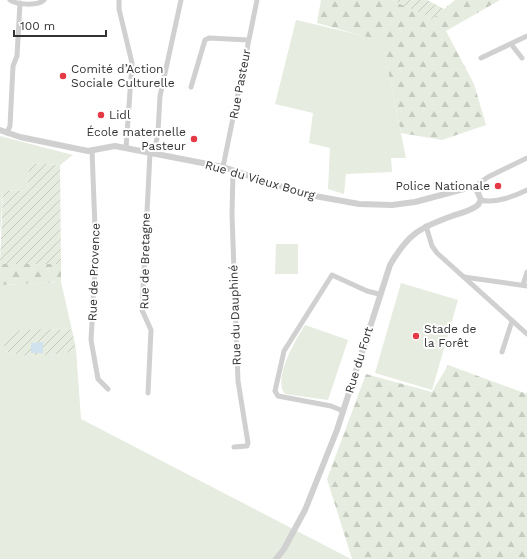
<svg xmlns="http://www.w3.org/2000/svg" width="527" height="559" font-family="'Work Sans',sans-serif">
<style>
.green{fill:#e6ecdf}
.forest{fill:url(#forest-firs)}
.garden{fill:url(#garden-furrows)}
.water{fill:#cfe2ee}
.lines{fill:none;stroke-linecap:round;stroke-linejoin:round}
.minor{stroke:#d0d0d0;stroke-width:5}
.tertiary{stroke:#d0d0d0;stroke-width:6}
.poi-dot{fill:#e63946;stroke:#fff;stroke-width:1.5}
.labels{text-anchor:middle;stroke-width:4;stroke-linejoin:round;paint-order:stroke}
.poi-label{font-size:12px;fill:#333;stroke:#fff;text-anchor:start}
.street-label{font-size:12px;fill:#333;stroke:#fff}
</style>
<defs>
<pattern id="forest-firs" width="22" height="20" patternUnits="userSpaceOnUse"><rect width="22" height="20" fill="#e6ecdf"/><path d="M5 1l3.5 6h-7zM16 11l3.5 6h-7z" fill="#c6cbc0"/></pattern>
<pattern id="garden-furrows" width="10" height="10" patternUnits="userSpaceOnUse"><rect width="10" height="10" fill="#e6ecdf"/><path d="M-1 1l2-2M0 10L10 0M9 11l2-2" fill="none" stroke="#c6cbc0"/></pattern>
</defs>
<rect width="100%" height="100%" fill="#fff"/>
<g class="green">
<path d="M296 20 382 40 406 158H391L392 172 346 174 344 194 328 189 330 148 309 143 313 113 275 104Z"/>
<path d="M0 136 73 155 60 165 29 163 27 191 3 190 0 234Z"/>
<path d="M276 244H298V274H275Z"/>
<path d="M61 282 72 330 47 329 9 335 4 343V351L26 356 64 354 76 349 81 419 351 559H0V285Z"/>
<path d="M401 283 458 300 432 390 375 373Z"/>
<path d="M305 325 348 340 328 400 285 394C272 379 296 339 305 325Z"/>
</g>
<g class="forest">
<path d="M321 0H392L432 19 455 0H500L446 31 474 84 486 125 442 140 401 133 382 41 317 23Z"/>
<path d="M0 264H61V282L0 285Z"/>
<path d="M448 365 527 394V559H352L327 479 366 374 432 392Z"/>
</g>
<g class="garden">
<path d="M392 0H427L444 9 432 19Z"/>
<path d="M29 163 60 165 61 264H0L3 190 27 191Z"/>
<path d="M47 329 72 330 76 349 64 354 26 356 4 351V343L10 331Z"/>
</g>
<path class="water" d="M43 342V353H31V343Z"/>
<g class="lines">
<g class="minor">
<path d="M10 0C17 5 38 6 44 0"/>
<path d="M119 0V9L132 63 126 148"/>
<path d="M511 44 522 58"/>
<path d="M481 58 527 36"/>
<path d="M191 87 205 40 209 38 248 40"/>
<path d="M7 133 10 126 13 66 17 56 20 3"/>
<path d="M92 150 96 254 91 340 98 379 108 389"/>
<path d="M154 154 158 132 160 96 181 0"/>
<path d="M223 167 257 0"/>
<path d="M233 171 232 215 238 381 248 443 247 446 234 447"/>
<path d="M475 186 488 177 527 158"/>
<path d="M481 200C494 204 515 196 527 190"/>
<path d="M426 226 432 246 437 253 527 334"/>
<path d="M464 277 527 286"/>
<path d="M523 285 527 272"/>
<path d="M502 352 512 321"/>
<path d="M148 393 151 330 142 310 150 153"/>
<path d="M343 411 331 406 278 396 275 391 284 351 332 275 367 291 379 294"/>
</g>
<path class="tertiary" d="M0 130 20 137 88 151 115 146 223 167 304 194 359 204 392 205 415 202 475 186 481 200 478 205C471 211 461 213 452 216 419 228 408 234 390 265L337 430 305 510 284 549 276 559"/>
</g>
<g class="poi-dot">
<circle cx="63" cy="76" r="4"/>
<circle cx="101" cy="115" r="4"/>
<circle cx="194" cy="139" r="4"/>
<circle cx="498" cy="186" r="4"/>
<circle cx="416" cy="336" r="4"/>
</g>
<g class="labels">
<g class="poi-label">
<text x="71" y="73">Comité d’Action<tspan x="71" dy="14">Sociale Culturelle</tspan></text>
<text x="109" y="119">Lidl</text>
<text x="186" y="136" text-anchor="end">École maternelle<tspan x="186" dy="14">Pasteur</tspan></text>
<text x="490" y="190" text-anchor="end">Police Nationale</text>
<text x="424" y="333">Stade de<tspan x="424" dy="14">la Forêt</tspan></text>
</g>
<g class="street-label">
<text transform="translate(240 84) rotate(-79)" y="4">Rue Pasteur</text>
<text transform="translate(260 180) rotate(16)" y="4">Rue du Vieux Bourg</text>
<text transform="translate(145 261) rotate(-89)" y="4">Rue de Bretagne</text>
<text transform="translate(94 272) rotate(-88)" y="4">Rue de Provence</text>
<text transform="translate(235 315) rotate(-92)" y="4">Rue du Dauphiné</text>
<text transform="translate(359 360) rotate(-73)" y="4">Rue du Fort</text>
</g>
</g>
<path d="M14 30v6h92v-6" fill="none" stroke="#333333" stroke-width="2"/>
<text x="20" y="30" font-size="12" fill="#333333" stroke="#ffffff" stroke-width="3" paint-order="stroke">100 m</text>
</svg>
